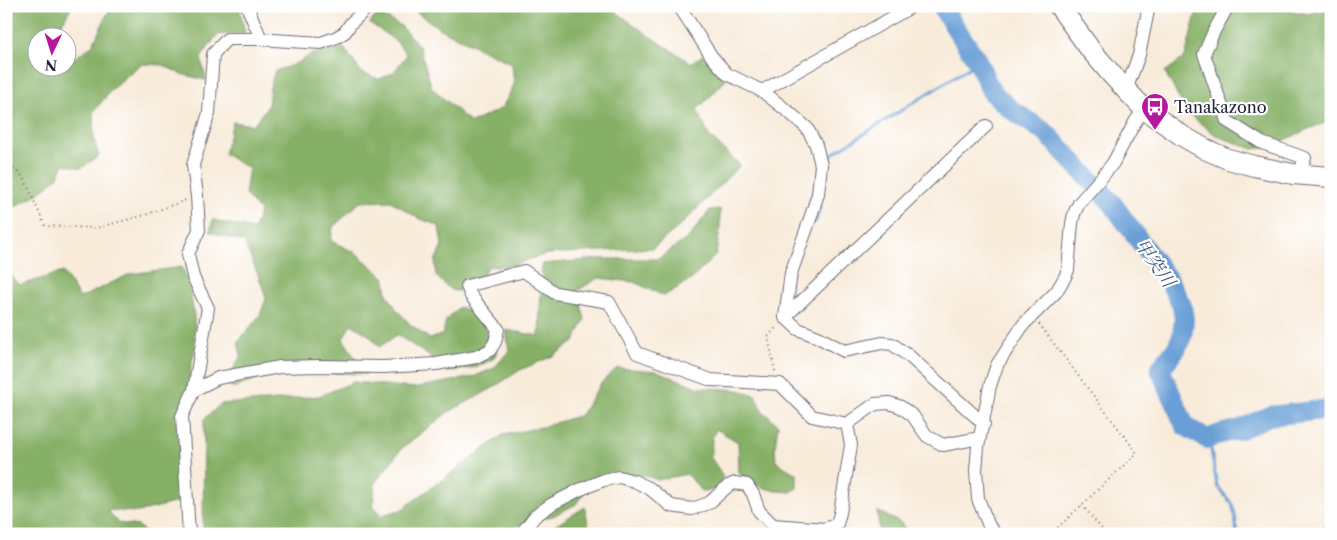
<svg xmlns="http://www.w3.org/2000/svg" width="1337" height="540" font-family="'Libre Caslon Text','Noto Serif JP',serif">
<style>
.forest{fill:#86b066;stroke:#546950}
.lines{fill:none;stroke-linecap:round;stroke-linejoin:round}
.stream{stroke:#699fd6;stroke-width:3}
.river{stroke:#699fd6;stroke-width:20}
.minor-casing{stroke:#6d6873;stroke-width:14}
.trunk-casing{stroke:#6d6873;stroke-width:22}
.path{stroke:#6d6873;stroke-width:2;stroke-dasharray:1 4;stroke-linecap:butt}
.minor{stroke:#fff;stroke-width:12}
.trunk{stroke:#fff;stroke-width:20}
.labels{text-anchor:middle;stroke-width:4.5;stroke-linejoin:round;paint-order:stroke}
.poi-label{font-size:16px;fill:#22223b;stroke:#fff;text-anchor:start}
.water-label{font-size:18px;font-style:italic;fill:#425a81;stroke:#fff}
</style>
<rect width="100%" height="100%" fill="#fff"/>
<filter id="ink" filterUnits="userSpaceOnUse"><feTurbulence type="fractalNoise" baseFrequency=".02" numOctaves="2"/><feDisplacementMap in="SourceGraphic" scale="10" xChannelSelector="R" yChannelSelector="G"/><feConvolveMatrix kernelMatrix="1 2 1 2 8 2 1 2 1" color-interpolation-filters="sRGB"/></filter>
<filter id="wash" filterUnits="userSpaceOnUse"><feTurbulence type="fractalNoise" baseFrequency=".0096" numOctaves="4" result="noise"/><feDisplacementMap in="SourceGraphic" scale="20" xChannelSelector="R" yChannelSelector="G"/><feGaussianBlur stdDeviation="1.12" result="paint"/><feColorMatrix in="noise" values="0 0 0 0 0 0 0 0 0 0 0 0 0 0 0 0 0 1.4 0 .05"/><feComposite in="paint" operator="in"/></filter>
<g filter="url(#wash)">
<rect width="100%" height="100%" fill="#f8ebda"/>
<g class="forest">
<path d="M6 6H72L54 37 38 38 37 68 53 72 59 68H68V62L92 46 111 6H239L245 33 217 35 201 58 206 80 181 74 163 65 141 64 115 86 93 112 94 139 99 156 81 168 64 164 57 178 39 193 6 212Z"/>
<path d="M413 6H608L648 35 691 63 703 55 726 80 697 110 709 136 740 165 681 225 653 248 546 254 513 265 487 267 479 284C453 294 455 295 436 276L435 261 442 246 439 226 418 218 391 201 360 202 333 227 331 241 356 253 385 278 387 294 397 310 411 325 430 339 443 334 446 320 460 307 474 313 488 333 497 352 493 359 477 367 447 372 426 354 397 335 379 347 369 335 351 324 343 339 366 374 287 372 256 379 235 388 225 384 241 355 238 342 260 315 266 299 261 282 244 242 210 232 213 219 220 222 254 229 260 211 245 194 249 168 224 154 233 122 253 125 268 106 270 87 275 71 293 65 313 54 344 48 362 73 379 79 393 73 407 55 397 42 370 23 378 13 401 26 419 46 432 88 471 123 502 108 514 85 512 64 440 29 418 13Z"/>
<path d="M1198 6H1276L1307 14 1331 9V116L1327 122 1308 129 1271 147 1253 149 1217 136 1187 113 1165 72 1185 57Z"/>
<path d="M720 209V229L716 255 692 279 664 296 634 282 598 278 577 291 585 319 574 342 553 356 520 370 491 389 447 413 402 448 375 483 373 506 381 515 401 510 503 435 542 427 581 415 601 383 617 368 657 371 697 387 738 390 755 395 762 410 778 425 775 447 776 462 797 474V488L791 492 775 491 749 483 739 473 738 442 716 429 712 439 711 458 723 476 716 490 702 491 687 474 658 480 643 475 624 477 590 484 576 504 553 516 528 522 500 532 499 534H203L204 419 221 404 266 401 319 396 354 382 414 388 473 377 494 368 509 351 506 330 539 336 542 264 600 259H658L688 238 710 210Z"/>
<path d="M182 267 189 284 194 315 195 349 191 366 186 409 178 502 138 512 107 510 118 523 139 526 146 534H6V270L20 285 63 272 80 298 130 274Z"/>
<path d="M585 507 590 534H540L561 522Z"/>
<path d="M877 511 901 523 908 534H880Z"/>
</g>
<g class="lines">
<g class="stream">
<path d="M826 169 832 154 978 62"/>
<path d="M813 224 817 219 820 207"/>
<path d="M1209 438 1217 486 1232 504 1235 515 1237 534"/>
</g>
<path class="river" d="M941 6 978 62 991 91 1009 108 1046 133 1111 202 1169 281 1182 306 1184 320 1182 336 1176 349 1160 369 1185 426 1207 439 1220 434 1241 429 1269 416 1331 409"/>
</g>
</g>
<g filter="url(#ink)">
<g class="lines">
<defs>
<g id="minor">
<path d="M247 6 261 39"/>
<path d="M679 6 712 57 727 74 762 91 790 113 807 128 816 145 821 165 818 194 809 222 791 273 785 317"/>
<path d="M1228 6 1214 31 1204 54 1227 121 1262 143 1305 158 1299 174"/>
<path d="M1126 90 1139 55 1149 6"/>
<path d="M762 91 911 7"/>
<path d="M785 317 986 126"/>
<path d="M785 317 798 329 818 337 844 351 882 343 892 344 909 356 984 424"/>
<path d="M194 390 218 378 280 367 318 366 383 367 436 364 476 357 490 350 495 342 498 329 471 296 467 286 524 271 555 293 609 302 637 353 711 380 780 384 812 416 847 424"/>
<path d="M189 534 182 416 194 390 208 308 193 277 188 254 199 230 197 196 193 165 209 113 213 54 227 39H258L321 43 337 37 345 32 351 23 369 6"/>
<path d="M521 534 535 516 552 504 579 490 604 480 619 477 634 481 649 488 671 506 692 509 709 503 728 486 735 483 747 485 753 494 759 511 773 525 825 529 837 524 840 513 851 445 847 424 875 404 889 403 901 407 913 416 927 436 943 445 980 438"/>
<path d="M995 534 989 526 978 499 976 470 978 447 990 386 997 365 1023 325 1056 292 1065 277 1068 270 1072 223 1074 214 1079 203 1101 178 1113 163 1135 122 1144 109"/>
</g>
<path id="trunk" d="M1059 6 1090 49 1113 76 1144 109 1184 137 1207 150 1228 159 1254 166 1293 174 1331 177"/>
</defs>
<use href="#minor" class="minor-casing"/>
<use href="#trunk" class="trunk-casing"/>
<g class="path">
<path d="M6 162 24 178 45 226 96 228 145 215 186 200"/>
<path d="M1039 324 1137 453 1051 534"/>
<path d="M775 371 768 337 777 326"/>
<path d="M1082 505 1106 534"/>
<path d="M1319 534V529H1331"/>
</g>
<use href="#minor" class="minor"/>
<use href="#trunk" class="trunk"/>
</g>
</g>
<defs>
<symbol id="bus-pin" viewBox="-11 -11 22 30"><path d="M0 17L-7.5 6A9.5 9.5 0 1 1 7.5 6Z" fill="#b5179e" stroke="#fff"/><path d="M-5-6H5V4H4V6H2V4H-2V6H-4V4H-5ZM-3.5-4V0h7V-4ZM-3.5 1.2v1.5H-2V1.2ZM2 1.2v1.5H3.5V1.2Z" fill="#fff"/></symbol>
</defs>
<g fill-rule="evenodd">
<use href="#bus-pin" x="1139" y="91" width="32" height="43"/>
</g>
<g class="labels">
<g class="poi-label">
<text x="1174" y="113">Tanakazono</text>
</g>
<g class="water-label">
<text transform="translate(1155 263) rotate(55)" y="6">甲突川</text>
</g>
</g>
<rect width="1337" height="540" fill="none" stroke="#fff" stroke-width="25"/>
<g transform="translate(52 52) rotate(184)"><circle r="24" fill="#ffffff" stroke="#a7a7b1"/>
<path d="M0-4L9 19L0 12L-9 19Z" fill="#b5179e"/>
<text y="-8" font-size="14" font-weight="bold" text-anchor="middle" fill="#22223b">N</text>
</g>
</svg>
